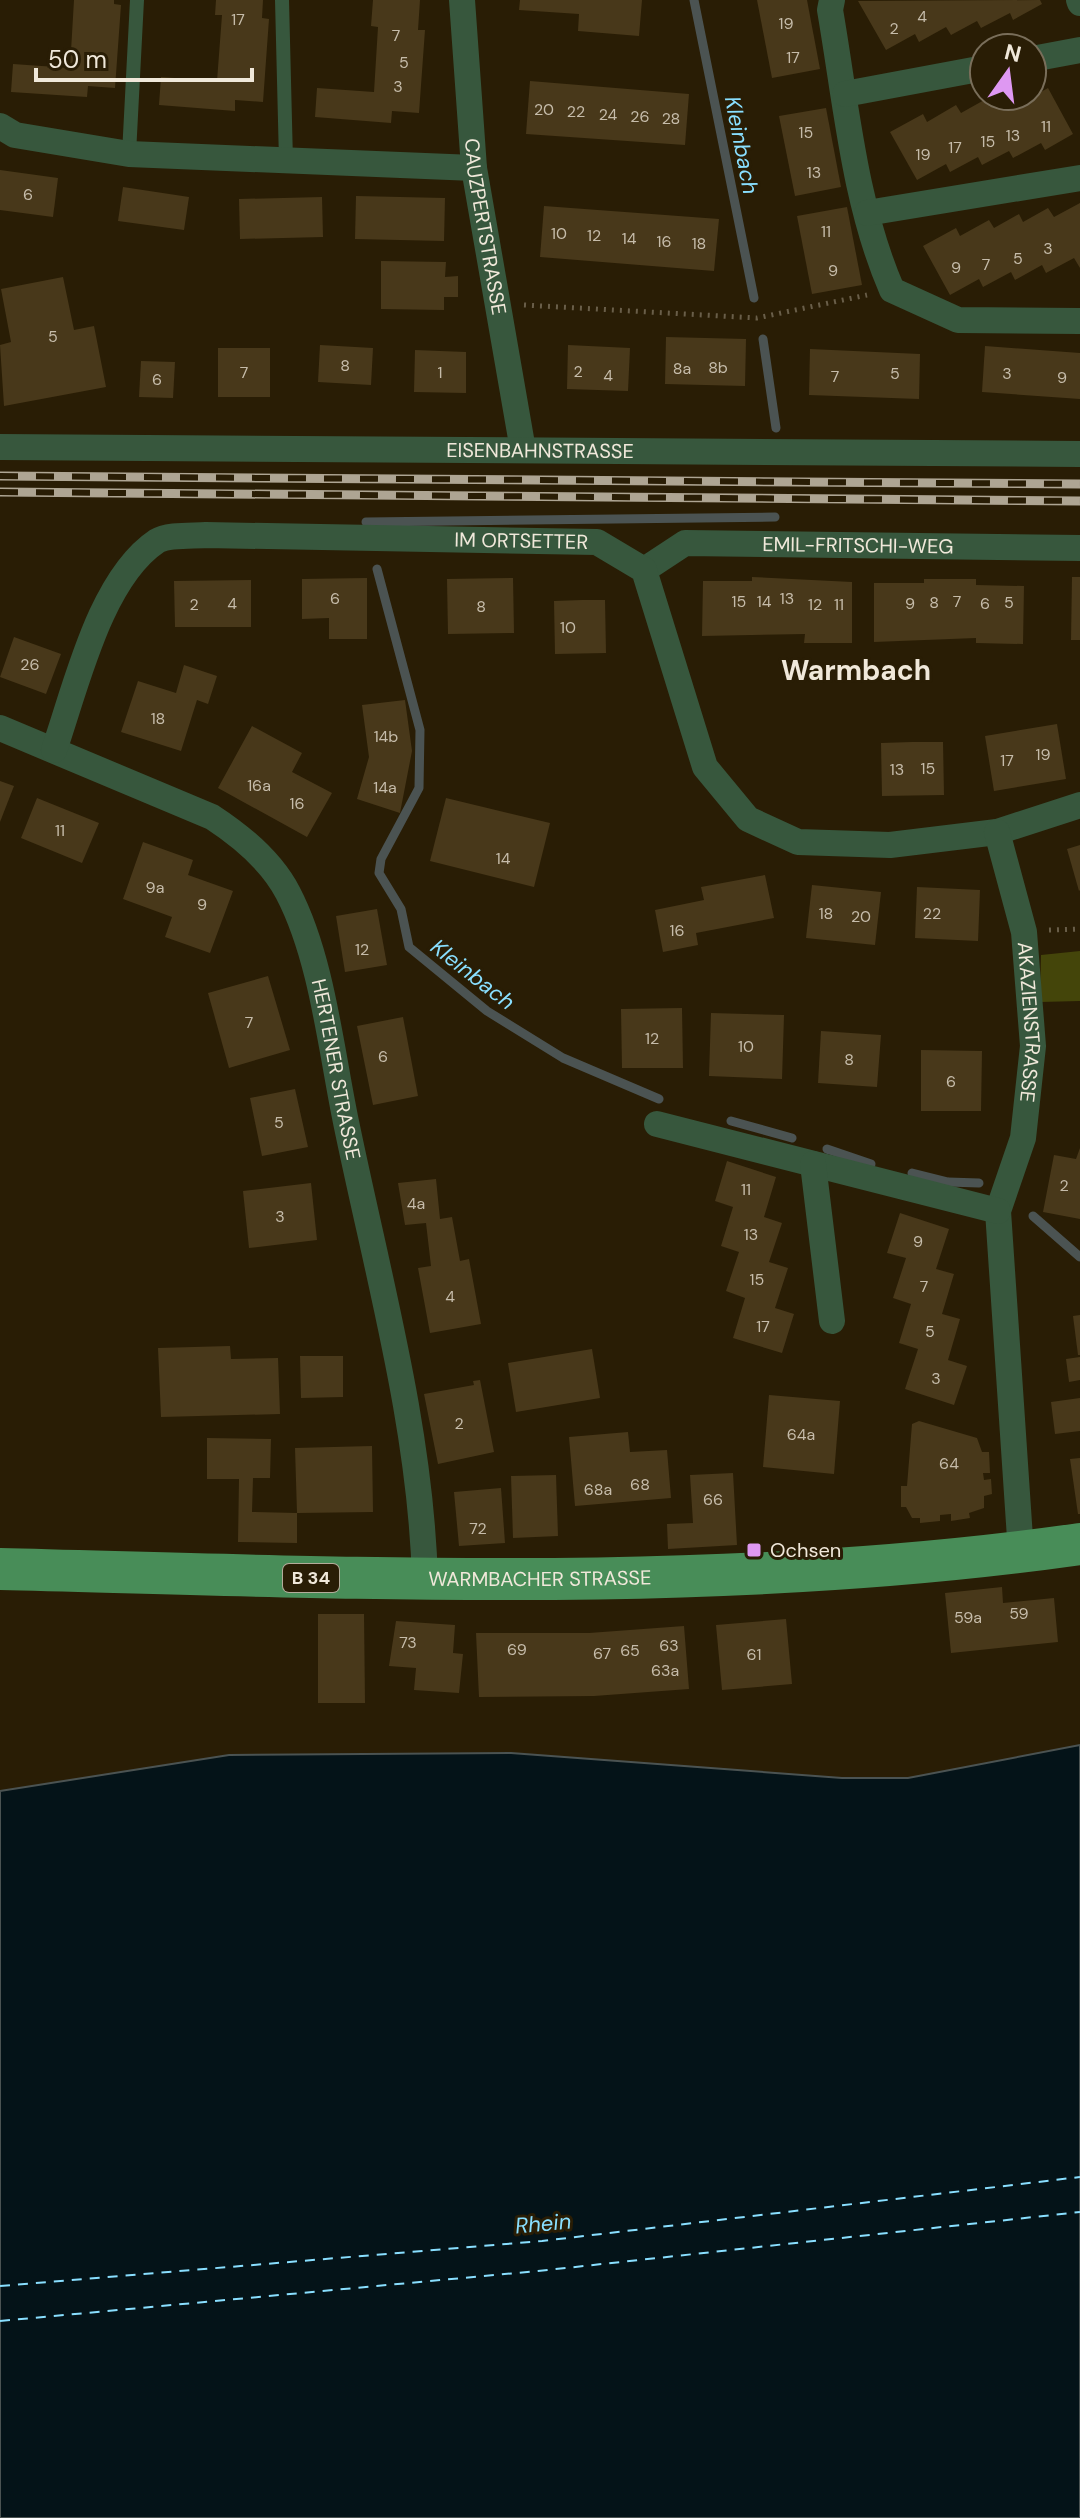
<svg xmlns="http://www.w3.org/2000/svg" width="1080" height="2518" font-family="'DM Sans',sans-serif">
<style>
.green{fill:#44450a}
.water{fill:#041318;stroke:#4b5352;stroke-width:2}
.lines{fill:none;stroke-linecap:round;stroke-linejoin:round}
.stream{stroke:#4b5352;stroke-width:9}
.ferry{stroke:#89dfff;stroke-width:2;stroke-dasharray:10 8;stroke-linecap:butt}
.building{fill:#48381a}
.path{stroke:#695e49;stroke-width:5;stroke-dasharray:2 6;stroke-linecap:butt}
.service{stroke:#37573d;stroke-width:14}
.minor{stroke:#37573d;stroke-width:26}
.primary{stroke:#488d58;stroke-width:42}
.rail-casing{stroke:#aea593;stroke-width:9}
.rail{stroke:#291d05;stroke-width:6;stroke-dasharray:18;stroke-linecap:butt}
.poi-dot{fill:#de98f2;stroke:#291d05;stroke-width:3}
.labels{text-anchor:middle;stroke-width:6;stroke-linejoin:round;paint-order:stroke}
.number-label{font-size:16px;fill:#c6bcaa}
.shield{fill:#291d05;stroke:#b4ab9a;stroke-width:2}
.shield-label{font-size:18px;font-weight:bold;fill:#f0e8da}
.street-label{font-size:20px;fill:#f0e8da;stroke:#291d05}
.poi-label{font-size:20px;fill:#f0e8da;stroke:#291d05;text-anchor:start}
.water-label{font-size:22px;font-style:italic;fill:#89dfff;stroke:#291d05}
.district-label{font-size:28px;font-weight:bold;fill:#f0e8da;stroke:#291d05}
</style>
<rect width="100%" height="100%" fill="#291d05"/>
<path class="green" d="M1080 951V1001L1040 1002 1041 955Z"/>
<path class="water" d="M1080 1745V2518H0V1791L229 1755 511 1753 842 1778H908Z"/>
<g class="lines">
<g class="stream">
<path d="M694 0 754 298"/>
<path d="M763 339 776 428"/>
<path d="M366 522 775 517"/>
<path d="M377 569 420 730 419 788 381 859 379 873 401 909 409 947 487 1011 563 1058 659 1099"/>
<path d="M731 1121 792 1138"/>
<path d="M827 1149 871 1164"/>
<path d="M912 1173 948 1182 979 1183"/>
<path d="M1033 1216 1080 1257"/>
</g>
<g class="ferry">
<path d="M0 2286 542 2241 1080 2177"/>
<path d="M0 2321 538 2271 1080 2212"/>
</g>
</g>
<g class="building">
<path d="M74 0H114V4L121 5 115 88 88 86 87 97 11 92 13 64 70 68Z"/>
<path d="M216 0H263L262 18 269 19 263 102 235 100V111L159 105 161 77 217 81 222 15H215Z"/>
<path d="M373 0H420L418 30H425L419 113 392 111 391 123 315 117 317 88 374 92 378 27 371 26Z"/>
<path d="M520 0H642L639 36 578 31 579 14 519 10Z"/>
<path d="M757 0H807L820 69 772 78Z"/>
<path d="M1040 0 1042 4 1013 20 1010 13 981 28 977 21 951 35 946 27 919 42 915 34 886 50 858 1Z"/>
<path d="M530 81 689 94 685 145 526 134Z"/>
<path d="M1048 88 1073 134 1045 150 1041 143 1013 158 1009 151 982 165 978 157 950 172 946 164 917 180 890 132 923 114 927 122 956 105 961 113 986 99 990 107 1009 96H1017L1021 103Z"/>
<path d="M826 108 841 187 795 196 779 116Z"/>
<path d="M0 170 58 178 53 217 0 210Z"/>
<path d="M123 187 189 197 184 230 118 221Z"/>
<path d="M356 196 445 198 444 241 355 239Z"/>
<path d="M322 197 323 237 240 239 239 199Z"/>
<path d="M1080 203V268L1074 258 1046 273 1042 265 1015 280 1011 272 983 287 979 279 950 295 923 246 956 228 960 236 989 220 994 228 1019 214 1023 222 1048 208 1054 217Z"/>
<path d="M544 206 719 219 714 271 540 257Z"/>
<path d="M847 207 862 285 812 294 797 216Z"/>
<path d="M381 261 446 262 445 277 458 276V297H444V310L381 309Z"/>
<path d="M63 277 74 330 94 326 106 387 4 406 0 345 11 342 1 289Z"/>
<path d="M666 337 746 339 745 386 665 384Z"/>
<path d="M320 345 373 348 371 385 318 382Z"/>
<path d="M568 345 630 348 628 391 567 389Z"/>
<path d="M985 346 1080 353V399L982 392Z"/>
<rect x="218" y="348" width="52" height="49"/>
<path d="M810 349 920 354 919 399 809 395Z"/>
<path d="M415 350 466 352V393L414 392Z"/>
<path d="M141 361 175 362 173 398 139 397Z"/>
<path d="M752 577 852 582V643H804L805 634 702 636 703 581H752Z"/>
<path d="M1072 577H1080V640H1071Z"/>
<path d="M367 578V639H329V618L302 619V579Z"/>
<path d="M513 578 514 633 448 634 447 579Z"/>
<path d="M924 579H976V585L1024 586 1023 644 976 643V638L874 642V583H924Z"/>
<path d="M251 580V627H175L174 581Z"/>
<path d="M582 600H605L606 653 555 654 554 601Z"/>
<path d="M14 637 61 654 46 694 0 677Z"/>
<path d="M184 665 217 676 208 704 197 700 181 751 121 732 138 681 176 693Z"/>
<path d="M405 700 412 751 400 813 357 799 369 757 362 705Z"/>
<path d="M1057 724 1066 779 994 791 985 736Z"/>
<path d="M252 726 302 753 292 772 332 793 307 837 218 788Z"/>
<path d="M912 742H943L944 795 882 796 881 743Z"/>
<path d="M0 781 14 786 0 822Z"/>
<path d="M37 798 99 823 82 863 21 838Z"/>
<path d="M446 798 550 823 534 887 430 861Z"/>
<path d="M143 842 193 860 188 875 233 891 210 953 165 937 172 917 123 899Z"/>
<path d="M1080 845V890L1079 891 1067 849Z"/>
<path d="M765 875 774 918 696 933 698 945 663 952 655 910 704 900 701 887Z"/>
<path d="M812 885 881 892 875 945 806 938Z"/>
<path d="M917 887 980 890 978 941 915 938Z"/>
<path d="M377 909 387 965 345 972 336 916Z"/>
<path d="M268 976 290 1050 229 1068 208 993Z"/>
<path d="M682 1008 683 1068H622L621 1009Z"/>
<path d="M711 1013 784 1015 782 1079 709 1076Z"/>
<path d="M403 1017 418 1096 373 1105 357 1026Z"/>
<path d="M821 1031 881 1035 877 1087 818 1083Z"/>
<path d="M921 1050 982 1051 981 1111H921Z"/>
<path d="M295 1089 308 1147 262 1156 250 1098Z"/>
<path d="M1080 1148V1219L1043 1212 1054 1155 1076 1159Z"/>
<path d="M727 1161 776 1177 764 1217 782 1223 769 1262 788 1268 775 1308 794 1314 782 1353 733 1338 745 1298 726 1291 739 1252 721 1246 733 1207 715 1201Z"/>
<path d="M436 1179 440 1219 452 1217 460 1261 469 1259 481 1324 430 1333 418 1268 431 1266 426 1223 405 1225 398 1183Z"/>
<path d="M311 1183 317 1240 249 1248 243 1191Z"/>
<path d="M900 1213 949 1229 936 1269 954 1274 942 1314 960 1319 948 1360 967 1366 954 1405 905 1389 918 1349 899 1343 911 1304 893 1298 906 1258 887 1253Z"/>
<path d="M1080 1315V1355H1078L1073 1316Z"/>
<path d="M230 1346 231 1359 278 1358 280 1414 161 1417 158 1348Z"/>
<path d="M592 1349 600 1398 516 1412 508 1363Z"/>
<path d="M300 1356H343V1397L301 1398Z"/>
<path d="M1080 1357V1380L1069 1382 1066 1359Z"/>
<path d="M480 1380 494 1452 438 1464 424 1394 474 1385 473 1381Z"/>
<path d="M769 1395 840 1401 834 1474 763 1467Z"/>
<path d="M1080 1398V1431L1055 1434 1051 1402Z"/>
<path d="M919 1421 977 1438 982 1452H989L990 1473H983L984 1480 991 1479 992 1494 984 1496V1508L969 1513 970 1518 951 1521V1514L940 1515V1521L920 1523V1518H912L906 1507H901V1486H907L912 1424Z"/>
<path d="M628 1432 630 1452 667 1450 671 1498 575 1506 569 1437Z"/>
<path d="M207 1438 271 1439 270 1478H253L252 1512 297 1513 295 1448 372 1446 373 1512 297 1513V1543L238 1542 239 1479H207Z"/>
<path d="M1080 1458V1514H1078L1070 1459Z"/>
<path d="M733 1473 737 1545 668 1549 667 1524 693 1523 690 1475Z"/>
<path d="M556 1475 558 1536 513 1538 511 1476Z"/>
<path d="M501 1488 505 1543 459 1546 454 1492Z"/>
<path d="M1002 1587 1003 1603 1054 1598 1058 1642 951 1653 945 1593Z"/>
<path d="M318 1614H364L365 1703H318Z"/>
<path d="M786 1619 792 1684 722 1690 716 1625Z"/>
<path d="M396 1621 455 1625 453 1653 463 1654 459 1693 414 1690 416 1668 389 1666Z"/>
<path d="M684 1626 689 1689 594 1696 479 1697 476 1633H589Z"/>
</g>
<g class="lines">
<g class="path">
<path d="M524 305 757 318 867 295"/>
<path d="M1049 930 1080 929"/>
</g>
<g class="service">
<path d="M282 0 286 161"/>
<path d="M129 154 137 0"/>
</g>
<g class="minor">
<path id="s1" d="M462 0 474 168 523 450"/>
<path d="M832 0 830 10C846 102 854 203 892 290L958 320 1080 321"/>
<path d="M1079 0 1080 3"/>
<path d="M1032 59 1080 50"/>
<path d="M845 94 984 68"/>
<path d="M0 126 15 135 129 154 474 168"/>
<path d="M867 213 1080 178"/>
<path id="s2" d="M0 447 1080 454"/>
<path id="s3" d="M644 570 685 543 1080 548"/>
<path id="s4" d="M0 728 212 817C241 836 272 862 288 893 322 958 331 1050 346 1122 377 1273 421 1427 425 1581"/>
<path id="s5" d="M54 750C76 687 100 579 157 541 168 534 192 536 206 535L597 542 644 570 705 767 748 819 798 842 890 845 997 832 1080 805"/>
<path id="s6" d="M997 832 1024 932 1033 1046 1023 1138 998 1211 1021 1553"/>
<path d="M657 1124 998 1211"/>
<path d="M813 1164 832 1321"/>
</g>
<path class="primary" id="s7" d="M0 1569C361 1578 721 1595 1080 1544"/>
<defs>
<g id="rail">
<path d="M0 476 1080 484"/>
<path d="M0 492 1080 501"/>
</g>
</defs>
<use href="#rail" class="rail-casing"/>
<use href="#rail" class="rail"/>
</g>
<rect class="poi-dot" x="746" y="1542" width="16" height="16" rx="4"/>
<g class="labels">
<g class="number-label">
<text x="922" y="22">4</text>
<text x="238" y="25">17</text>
<text x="786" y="29">19</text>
<text x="894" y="34">2</text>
<text x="396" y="41">7</text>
<text x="793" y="63">17</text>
<text x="404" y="68">5</text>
<text x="398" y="92">3</text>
<text x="544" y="115">20</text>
<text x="576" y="117">22</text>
<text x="608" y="120">24</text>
<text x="640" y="122">26</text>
<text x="671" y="124">28</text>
<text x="1046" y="132">11</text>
<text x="806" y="138">15</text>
<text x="1013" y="141">13</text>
<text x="988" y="147">15</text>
<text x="955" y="153">17</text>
<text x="923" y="160">19</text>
<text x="814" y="178">13</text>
<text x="28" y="200">6</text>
<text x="826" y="237">11</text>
<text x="559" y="239">10</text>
<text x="594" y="241">12</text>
<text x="629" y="244">14</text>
<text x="664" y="247">16</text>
<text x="699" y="249">18</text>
<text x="1048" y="254">3</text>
<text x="1018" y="264">5</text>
<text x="986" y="270">7</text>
<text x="956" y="273">9</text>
<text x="833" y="276">9</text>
<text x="53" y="342">5</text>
<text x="345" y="371">8</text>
<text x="718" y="373">8b</text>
<text x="682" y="374">8a</text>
<text x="578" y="377">2</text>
<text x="244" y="378">7</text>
<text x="440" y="378">1</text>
<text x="895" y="379">5</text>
<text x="1007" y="379">3</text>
<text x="608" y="381">4</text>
<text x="835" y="382">7</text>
<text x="1062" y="383">9</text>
<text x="157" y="385">6</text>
<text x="335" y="604">6</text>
<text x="787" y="604">13</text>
<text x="739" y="607">15</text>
<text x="764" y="607">14</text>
<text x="957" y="607">7</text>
<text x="934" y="608">8</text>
<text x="1009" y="608">5</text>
<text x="232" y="609">4</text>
<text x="910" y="609">9</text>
<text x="985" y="609">6</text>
<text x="194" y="610">2</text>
<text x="815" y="610">12</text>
<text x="839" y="610">11</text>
<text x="481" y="612">8</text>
<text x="568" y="633">10</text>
<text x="30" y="670">26</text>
<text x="158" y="724">18</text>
<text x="386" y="742">14b</text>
<text x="1043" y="760">19</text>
<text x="1007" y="766">17</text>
<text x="928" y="774">15</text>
<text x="897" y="775">13</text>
<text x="259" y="791">16a</text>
<text x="385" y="793">14a</text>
<text x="297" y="809">16</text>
<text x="60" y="836">11</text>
<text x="503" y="864">14</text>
<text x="155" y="893">9a</text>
<text x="202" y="910">9</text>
<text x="826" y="919">18</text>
<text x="932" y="919">22</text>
<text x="861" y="922">20</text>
<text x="677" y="936">16</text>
<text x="362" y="955">12</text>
<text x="249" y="1028">7</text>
<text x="652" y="1044">12</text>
<text x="746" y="1052">10</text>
<text x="383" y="1062">6</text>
<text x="849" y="1065">8</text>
<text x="951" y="1087">6</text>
<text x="279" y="1128">5</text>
<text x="1064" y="1191">2</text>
<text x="746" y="1195">11</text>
<text x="416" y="1209">4a</text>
<text x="280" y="1222">3</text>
<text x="751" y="1240">13</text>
<text x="918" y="1247">9</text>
<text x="757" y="1285">15</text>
<text x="924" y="1292">7</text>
<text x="450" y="1302">4</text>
<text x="763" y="1332">17</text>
<text x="930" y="1337">5</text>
<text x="936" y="1384">3</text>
<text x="459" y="1429">2</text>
<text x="801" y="1440">64a</text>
<text x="949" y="1469">64</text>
<text x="640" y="1490">68</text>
<text x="598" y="1495">68a</text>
<text x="713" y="1505">66</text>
<text x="478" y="1534">72</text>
<text x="1019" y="1619">59</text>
<text x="968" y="1623">59a</text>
<text x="408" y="1648">73</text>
<text x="669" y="1651">63</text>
<text x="517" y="1655">69</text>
<text x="630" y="1656">65</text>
<text x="602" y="1659">67</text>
<text x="754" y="1660">61</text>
<text x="665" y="1676">63a</text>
</g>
<rect class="shield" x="283" y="1564" width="56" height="28" rx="6"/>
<g class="shield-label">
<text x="311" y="1584">B 34</text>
</g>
<g class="street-label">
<text dy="7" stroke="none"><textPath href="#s1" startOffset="228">CAUZPERTSTRASSE</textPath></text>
<text dy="7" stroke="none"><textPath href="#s2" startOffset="540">EISENBAHNSTRASSE</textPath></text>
<text dy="7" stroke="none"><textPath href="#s5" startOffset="602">IM ORTSETTER</textPath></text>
<text dy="7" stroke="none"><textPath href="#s3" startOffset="222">EMIL-FRITSCHI-WEG</textPath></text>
<text dy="7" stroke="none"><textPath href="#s6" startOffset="194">AKAZIENSTRASSE</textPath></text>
<text dy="7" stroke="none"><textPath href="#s4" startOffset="522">HERTENER STRASSE</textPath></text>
<text dy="7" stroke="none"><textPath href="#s7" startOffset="540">WARMBACHER STRASSE</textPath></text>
</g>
<g class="poi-label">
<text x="770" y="1557">Ochsen</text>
</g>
<g class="water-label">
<text transform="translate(742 145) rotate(79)" y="8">Kleinbach</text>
<text transform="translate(473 974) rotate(38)" y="8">Kleinbach</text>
<text transform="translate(543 2223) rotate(-5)" y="8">Rhein</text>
</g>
<g class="district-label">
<text x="856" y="680">Warmbach</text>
</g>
</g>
<g transform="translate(1008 72) rotate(14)"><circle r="38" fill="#291d05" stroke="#796e5a" stroke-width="2"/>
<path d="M0-6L14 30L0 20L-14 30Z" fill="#de98f2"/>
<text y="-12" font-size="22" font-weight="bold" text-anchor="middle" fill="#f0e8da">N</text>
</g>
<path d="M36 68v12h216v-12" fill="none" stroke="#f0e8da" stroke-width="4"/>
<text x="48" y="68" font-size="24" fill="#f0e8da" stroke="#291d05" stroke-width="6" paint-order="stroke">50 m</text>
</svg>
